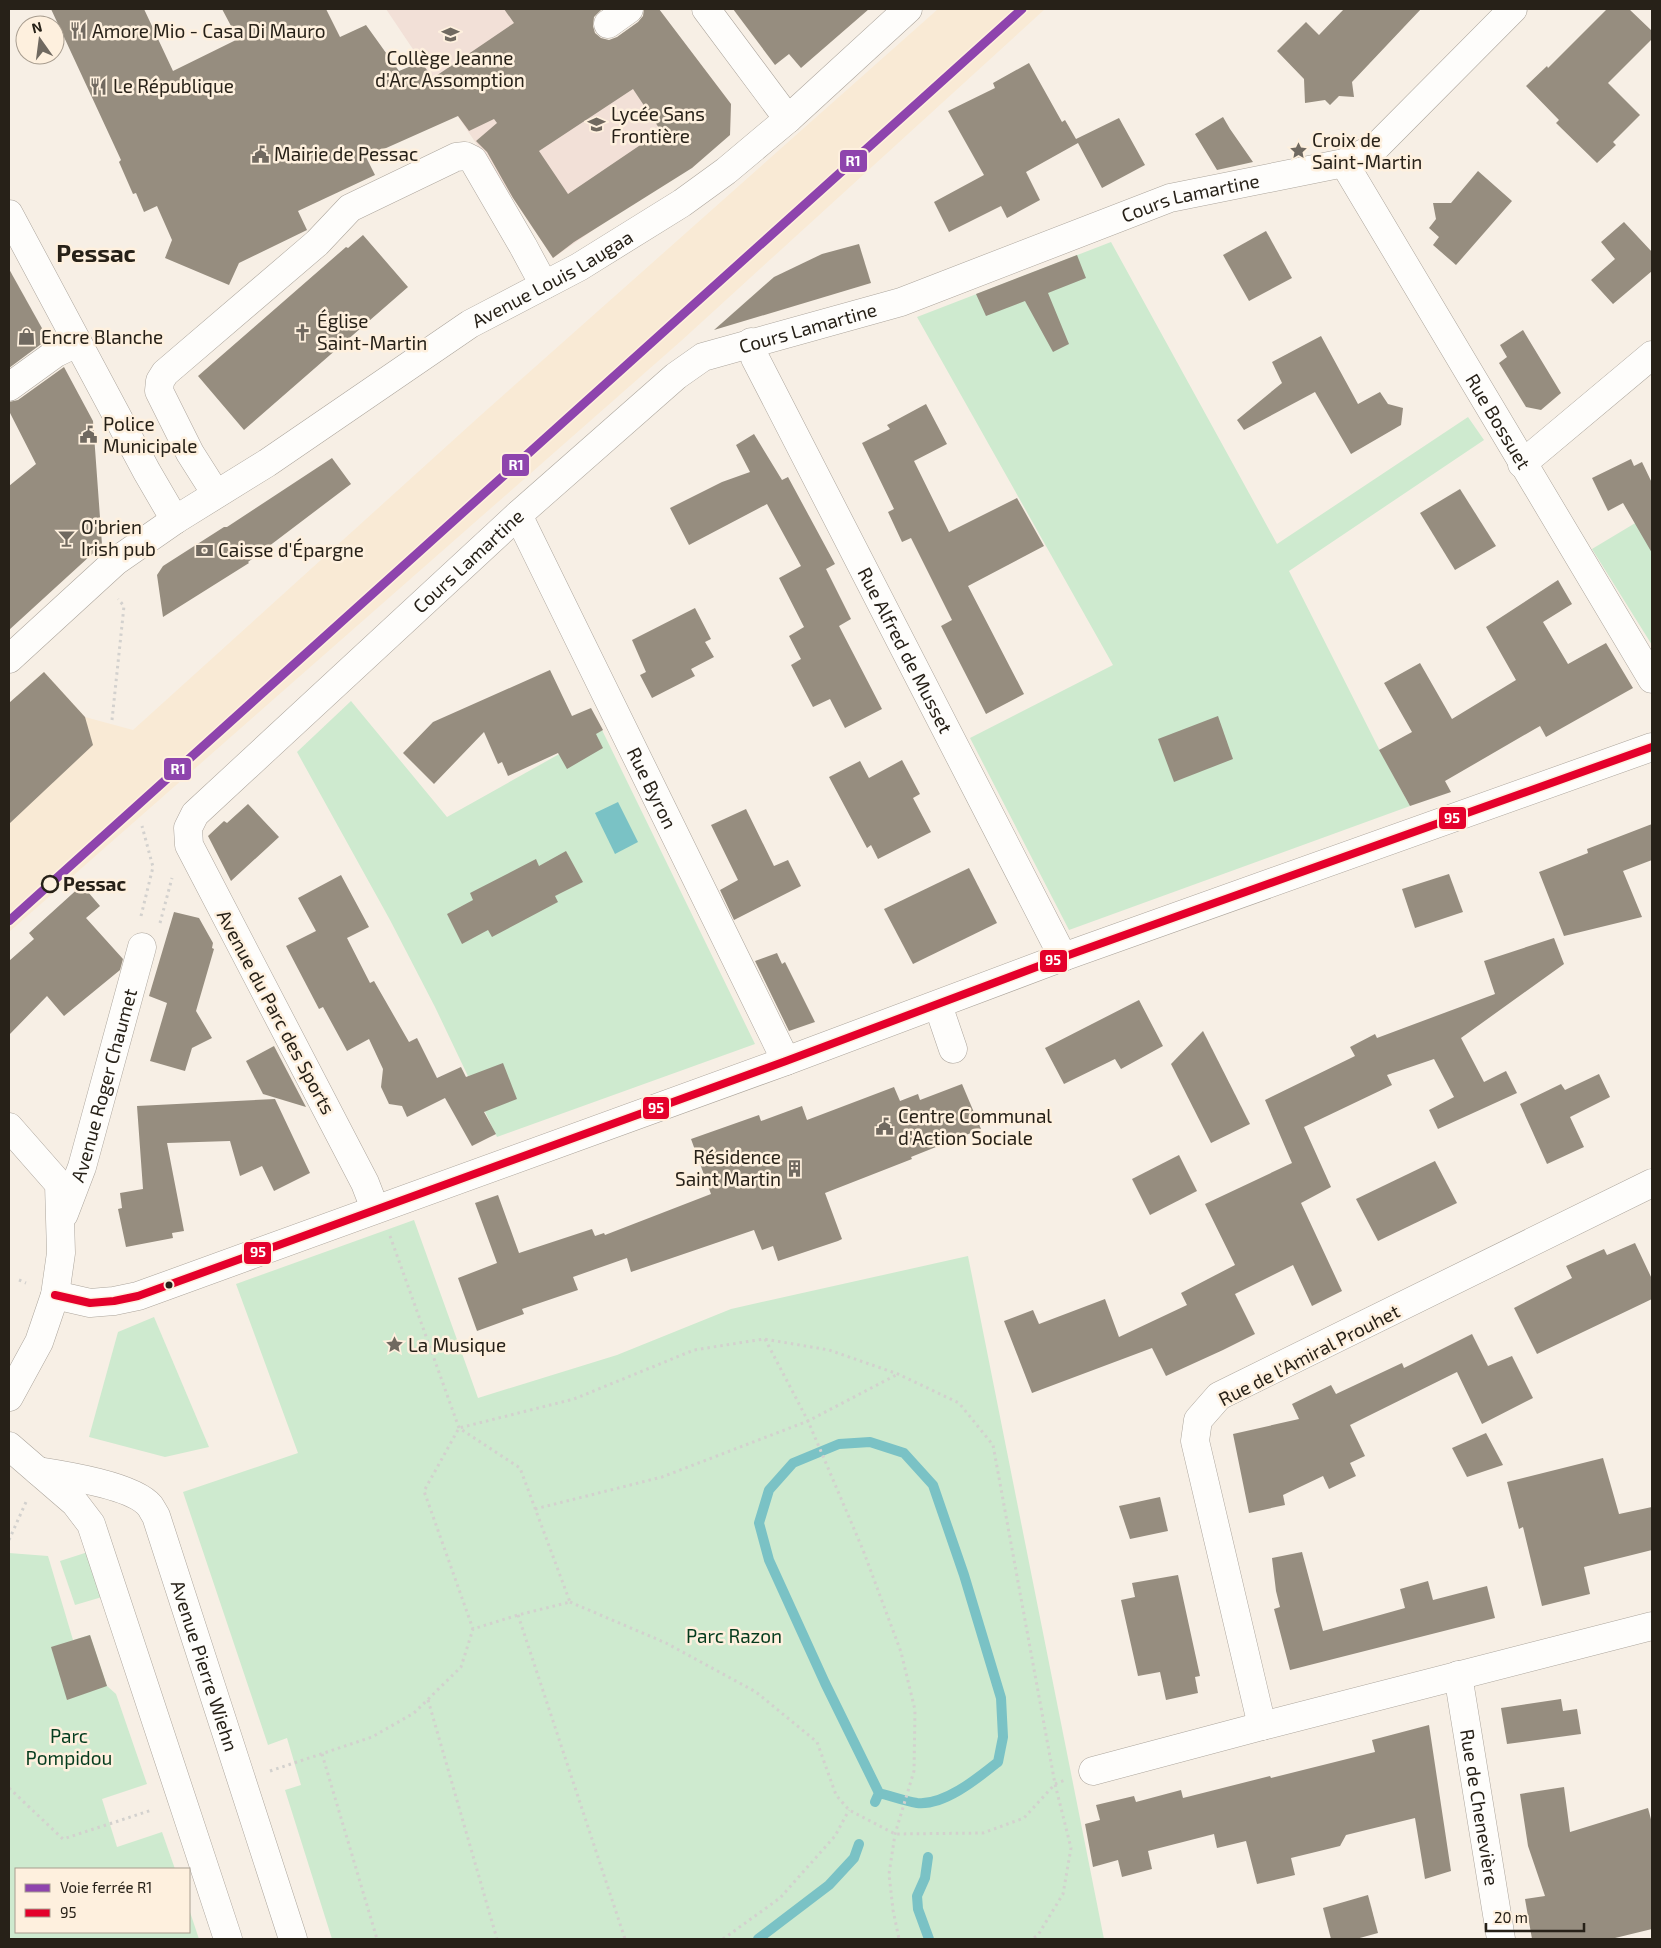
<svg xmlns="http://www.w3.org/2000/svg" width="1661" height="1948" font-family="'Exo 2',sans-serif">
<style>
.built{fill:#f9ead5}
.education{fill:#f2e0d7}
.green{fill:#ceeacf}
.water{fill:#7ac2c5}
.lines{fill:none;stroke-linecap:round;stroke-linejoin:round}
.stream{stroke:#7ac2c5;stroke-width:10}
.building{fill:#968d7f;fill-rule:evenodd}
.minor-casing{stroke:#aca59c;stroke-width:29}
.path{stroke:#d3d1ce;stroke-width:3;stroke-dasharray:2.5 4;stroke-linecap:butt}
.minor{stroke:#fefdfb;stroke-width:28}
.bus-1-casing{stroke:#fef0de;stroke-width:11}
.bus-1{stroke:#e4002b;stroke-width:8}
.rail-1-casing{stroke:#fef0de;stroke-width:12}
.rail-1{stroke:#8e44ad;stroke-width:9}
.stop-dot{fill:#fef0de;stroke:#272118;stroke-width:2.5}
.bus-dot{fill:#272118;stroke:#fef0de;stroke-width:2}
.labels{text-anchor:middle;stroke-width:5;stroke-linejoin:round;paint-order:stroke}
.poi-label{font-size:19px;fill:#272118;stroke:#fef0de;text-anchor:start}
.street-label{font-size:19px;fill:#272118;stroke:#fef0de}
.stop-label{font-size:19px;font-weight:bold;fill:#272118;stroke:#fef0de;text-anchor:start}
.park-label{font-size:19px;fill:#053c1e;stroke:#fef0de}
.district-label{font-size:24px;font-weight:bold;fill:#272118;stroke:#fef0de}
.line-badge{stroke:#fef0de;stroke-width:2}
.badge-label{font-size:14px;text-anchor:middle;font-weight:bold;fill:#fff}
</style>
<rect width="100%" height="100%" fill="#f7efe5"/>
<path class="built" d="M938 9H1045L681 341 9 932V703L44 672 85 717 133 730 481 415Z"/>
<path class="education" d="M386 9H561L573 26 608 52 661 12 731 104 730 135 553 258Z"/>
<g class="green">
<path d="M1111 242 1277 544 1468 417 1484 440 1289 571 1379 749 1410 806 1069 930 970 738 1113 665 917 317Z"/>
<path d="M1652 513V645L1592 549Z"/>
<path d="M351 701 447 817 602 730 755 1044 497 1137 435 1007 390 920 297 752Z"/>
<path d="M414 1220 478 1398 617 1355 731 1309 968 1256 1104 1939H332L285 1790 301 1785 287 1738 268 1745 183 1492 298 1453 236 1284Z"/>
<path d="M154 1317 209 1447 165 1457 89 1437 118 1332Z"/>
<path d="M88 1552 102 1597 75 1605 60 1561Z"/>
<path d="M9 1553 48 1556 73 1640 90 1635 107 1686 116 1694 147 1784 102 1799 117 1847 162 1832 175 1869H16V1932H189V1909L199 1939H9Z"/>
</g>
<path class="water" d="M618 802 638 842 615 854 595 813Z"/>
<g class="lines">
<g class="stream">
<path d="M875 1802 879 1793C891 1796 904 1801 917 1803 944 1806 978 1778 998 1762L1003 1737 1001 1698 964 1575 933 1485 904 1453 870 1442 839 1444 793 1463 769 1490 759 1523 769 1560 825 1683 879 1793"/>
<path d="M928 1857 925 1878 917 1896 918 1909 929 1939"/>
<path d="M758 1939 829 1885 854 1858 859 1844"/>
</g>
</g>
<g class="building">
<path d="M51 9H144L173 71 238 39 222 9H326L340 37 366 25 399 71 421 62 433 78 514 23 504 9H602L594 17 593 26 595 33 601 38 609 40 617 37 638 22 643 16 644 9H659L731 104 730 135 692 168 574 242 553 258 513 198 487 152 476 141 497 123 494 119 469 131 458 116 366 157 375 175 298 211 307 230 239 263 229 285 165 258 172 240 157 206 144 212 136 193 133 194 119 162 121 160ZM633 89 661 131 568 194 539 151Z"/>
<path d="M733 9H869L801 68 789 54 775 65Z"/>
<path d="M1344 9H1421L1352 82 1354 97 1339 96 1330 105 1325 100 1305 103 1304 79 1277 51 1306 22 1319 35Z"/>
<path d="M1607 9H1629L1652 31V39L1608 83 1640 115 1613 142 1616 145 1597 163 1556 123 1559 120 1526 86 1547 66 1548 68Z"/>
<path d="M1029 63 1062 122 1065 120 1076 139 1119 118 1145 165 1102 188 1078 143 1026 172 1040 200 1007 218 1001 206 949 232 934 202 984 175 948 111 995 88 993 83Z"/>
<path d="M1223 117 1230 129 1253 162 1217 170 1195 134Z"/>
<path d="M1478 171 1512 201 1456 265 1433 245 1439 237 1429 228 1436 219 1433 203H1451Z"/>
<path d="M1624 222 1652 252V271L1613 304 1591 280 1615 259 1601 242Z"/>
<path d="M1266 231 1292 278 1249 301 1223 255Z"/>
<path d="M363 235 408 287 244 430 198 376 346 247 348 248Z"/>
<path d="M859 244 871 283 714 330 774 277 822 254Z"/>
<path d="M1077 255 1086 278 1048 293 1069 344 1053 352 1025 301 986 316 976 294Z"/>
<path d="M9 269 48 339 9 368Z"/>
<path d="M1523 330 1561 393 1541 410 1526 407 1499 363 1507 357 1500 345Z"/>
<path d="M1321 336 1358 404 1380 392 1388 404 1403 408 1401 425 1351 454 1315 392 1244 430 1237 420 1282 383 1272 362Z"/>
<path d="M64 367 93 421 102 545 9 630V486L36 464 9 411V402L18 400Z"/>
<path d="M926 404 947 444 914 461 949 532 1017 498 1044 546 968 586 1024 694 986 714 941 626 952 620 911 538 902 542 888 512 894 509 862 443 890 429 887 425Z"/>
<path d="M754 434 782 480 788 477 835 564 826 569 851 619 839 626 882 709 845 728 830 699 813 707 791 665 801 659 789 636 804 627 779 578 801 566 767 504 689 545 670 508 722 482 750 472 736 445Z"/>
<path d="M332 458 351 484 248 562 249 563 163 617 157 575 163 566 224 527H227Z"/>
<path d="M1631 459 1634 466 1642 462 1652 483V553L1623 503 1608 511 1592 478Z"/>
<path d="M1460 489 1496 546 1455 570 1420 513Z"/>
<path d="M1558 580 1572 604 1543 622 1568 664 1606 643 1633 688 1546 737 1540 726 1445 781 1451 792 1410 806 1379 750 1412 732 1384 683 1420 663 1452 719 1516 680 1486 627Z"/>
<path d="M695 608 711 639 705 642 714 657 691 669 695 676 652 698 640 675 646 672 632 640Z"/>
<path d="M550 670 572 716 591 708 603 730 596 734 603 748 567 769 558 753 508 776 502 762 498 764 484 732 434 784 403 753 433 722Z"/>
<path d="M44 672 85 717 93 745 9 824V703Z"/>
<path d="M1218 716 1233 759 1174 782 1158 739Z"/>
<path d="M902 760 920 794 913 798 931 832 878 859 871 845 867 848 829 777 860 761 869 778Z"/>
<path d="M248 804 279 837 231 881 208 836 224 821 227 823Z"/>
<path d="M746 809 774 866 788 860 801 886 734 920 720 890 738 880 711 825Z"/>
<path d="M1652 824V860L1623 871 1642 917 1564 936 1539 872 1588 853 1587 849Z"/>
<path d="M566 851 583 882 555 896 558 902 492 937 488 930 462 944 447 914 473 900 470 893 536 859 539 866Z"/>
<path d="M969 868 997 923 913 964 884 909Z"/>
<path d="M1449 874 1463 912 1415 928 1402 889Z"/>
<path d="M341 875 369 927 347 938 370 983 374 981 409 1042 417 1038 437 1078 461 1067 466 1077 503 1063 517 1099 484 1112 496 1134 472 1146 445 1098 407 1117 402 1106 389 1104 381 1087 383 1069 369 1039 347 1051 323 1007 319 1009 286 946 316 931 298 898Z"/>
<path d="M82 885 100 906 86 918 123 959 120 970 64 1016 47 996 9 1035V961L34 939 29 933Z"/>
<path d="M174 912 199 918 213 943 212 948 214 949 196 1011 212 1038 192 1048 185 1071 150 1061 167 1003 149 996Z"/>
<path d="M1554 938 1564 964 1461 1038 1484 1082 1506 1071 1517 1093 1438 1129 1429 1110 1454 1097 1434 1059 1387 1075 1392 1085 1304 1127 1331 1187 1301 1203 1342 1291 1312 1306 1293 1265 1235 1294 1255 1334 1223 1350 1166 1376 1152 1348 1032 1393 1004 1321 1033 1310 1039 1324 1105 1299 1119 1337 1187 1305 1181 1293 1235 1265 1205 1204 1292 1163 1265 1100 1355 1056 1350 1047 1375 1034 1377 1038 1495 994 1484 961Z"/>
<path d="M777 953 782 964 785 962 815 1022 789 1031 755 961Z"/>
<path d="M1139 1000 1163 1046 1121 1069 1115 1059 1064 1084 1045 1048Z"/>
<path d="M1203 1031 1250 1124 1211 1143 1171 1064Z"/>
<path d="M274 1046 306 1107 263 1094 246 1061Z"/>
<path d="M1599 1074 1610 1097 1570 1117 1584 1147 1547 1164 1520 1104 1561 1084 1565 1090Z"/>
<path d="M962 1084 981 1129 911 1157 912 1159 825 1193 842 1239 838 1241 778 1261 773 1246 762 1250 754 1230 631 1272 627 1258 573 1277 578 1290 522 1309 524 1314 477 1331 458 1278 497 1263 475 1203 498 1195 519 1253 592 1229 595 1236 604 1233 605 1235 711 1194 691 1139 759 1115 761 1121 802 1106 807 1120 894 1087 900 1101 918 1094 920 1100Z"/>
<path d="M275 1099 310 1173 274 1191 262 1166 240 1176 230 1141 167 1143 184 1231 172 1233 173 1238 126 1247 118 1209 122 1208 120 1193 143 1189 137 1106Z"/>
<path d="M1179 1155 1197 1191 1150 1215 1132 1179Z"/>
<path d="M1435 1161 1457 1203 1378 1241 1356 1199Z"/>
<path d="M1635 1243 1652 1279V1299L1537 1354 1514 1308 1572 1278 1566 1266 1604 1249 1607 1255Z"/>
<path d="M1472 1334 1488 1366 1512 1356 1533 1398 1482 1424 1457 1372 1350 1425 1365 1456 1350 1463 1356 1476 1329 1489 1323 1476 1283 1495 1285 1505 1249 1513 1233 1434 1299 1419 1292 1404 1331 1385 1336 1394 1402 1363 1404 1368Z"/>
<path d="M1486 1433 1503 1465 1467 1477 1452 1448Z"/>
<path d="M1603 1458 1619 1514 1652 1507V1550L1584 1567 1590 1594 1542 1606 1523 1527 1519 1529 1507 1482Z"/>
<path d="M1160 1497 1168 1531 1130 1539 1119 1506Z"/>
<path d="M1302 1552 1323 1631 1405 1608 1400 1589 1428 1581 1433 1600 1487 1586 1495 1618 1290 1670 1274 1609 1280 1607 1276 1591 1272 1558Z"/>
<path d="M1178 1575 1200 1676 1195 1677 1198 1693 1166 1700 1160 1672 1138 1676 1121 1600 1135 1597 1132 1583Z"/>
<path d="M90 1635 107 1686 67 1700 51 1647Z"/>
<path d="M1561 1699 1563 1711 1577 1709 1581 1734 1507 1744 1501 1708Z"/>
<path d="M1429 1725 1451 1871 1425 1879 1415 1818 1346 1835 1340 1846 1291 1858 1295 1875 1257 1884 1246 1841 1217 1848 1214 1834 1148 1851 1152 1869 1122 1877 1118 1860 1093 1867 1085 1824 1100 1820 1096 1805 1134 1796 1136 1802 1181 1790 1183 1798 1270 1776 1271 1778 1375 1752 1372 1740Z"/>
<path d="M1564 1787 1570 1832 1648 1808 1652 1823V1929L1611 1939H1532L1525 1899 1545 1896 1528 1846 1520 1794Z"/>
<path d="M1368 1895 1378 1933 1356 1939H1331L1323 1908Z"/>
</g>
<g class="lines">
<defs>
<g id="minor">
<path d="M706 9 788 119"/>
<path d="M608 24 629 9"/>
<path id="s1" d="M1344 163 1652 679"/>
<path d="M9 214 147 472 175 520"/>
<path id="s2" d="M751 342 755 358 1063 957"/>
<path d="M9 387 56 353 77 343"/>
<path d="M1522 464 1652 355"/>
<path d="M216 494 190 453 159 391 160 381 165 373 317 243 350 208 456 157 465 156 473 160 523 246 544 285"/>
<path id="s3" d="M518 515 786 1061"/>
<path id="s4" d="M9 659 116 561 175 520 267 463 470 324 579 267 682 203 726 171 788 119 908 9"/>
<path d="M938 1005 953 1049"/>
<path d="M9 1127 59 1184 61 1253 55 1295 39 1342 9 1397"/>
<path d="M1652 1183 1219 1396 1198 1420 1195 1441 1262 1726 1652 1626"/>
<path id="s5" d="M375 1209 365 1183 189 845 188 828 195 814 518 515 676 376 703 357 901 302 1170 198 1344 163 1376 147 1513 9"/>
<path id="s6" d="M64 1214 82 1167 142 947"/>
<path d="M55 1295 90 1303 114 1301 138 1296 786 1061 1063 957 1652 747"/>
<path d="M9 1446 75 1503 91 1524 228 1939"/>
<path id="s7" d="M38 1471C64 1475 134 1486 150 1506 152 1509 154 1513 156 1516L293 1939"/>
<path id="s8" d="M1458 1675 1501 1939"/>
<path d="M1093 1771 1262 1726"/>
</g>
</defs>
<use href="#minor" class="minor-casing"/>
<g class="path">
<path d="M112 720 124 606 118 599"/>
<path d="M141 916 153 867 142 826"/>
<path d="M160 923 172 878"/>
<path d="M390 1236 459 1428 520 1468 570 1602 518 1615 473 1629 424 1491 459 1428 574 1399 694 1350 764 1339 829 1350 898 1374 959 1403 993 1445 1055 1784 1071 1848 1063 1894 1038 1935 1032 1939"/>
<path d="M19 1280 26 1283"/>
<path d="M765 1339 808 1421 863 1550 901 1652 915 1710 914 1771 895 1834 889 1874 893 1910 899 1939"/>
<path d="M535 1509 662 1477 808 1421 898 1374"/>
<path d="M9 1540 26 1502"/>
<path d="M570 1602 666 1643 756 1692 817 1742 836 1795 849 1810 895 1834 983 1833 1024 1818 1055 1784 1065 1780"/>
<path d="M518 1615 625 1939"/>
<path d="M428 1700 497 1939"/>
<path d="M322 1754 377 1939"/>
<path d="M270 1771 372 1737 414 1713 461 1667 473 1629"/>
<path d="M9 1788 63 1839 152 1810"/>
<path d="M723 1939 780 1898 835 1836 849 1810"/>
</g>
<use href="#minor" class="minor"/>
<defs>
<path id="bus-1" d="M55 1295 90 1303 114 1301 138 1296 786 1061 1063 957 1652 747"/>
</defs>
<use href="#bus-1" class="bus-1-casing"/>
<use href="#bus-1" class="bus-1"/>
<defs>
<path id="rail-1" d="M9 921 1022 9"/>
</defs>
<use href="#rail-1" class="rail-1-casing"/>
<use href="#rail-1" class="rail-1"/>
</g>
<defs>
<symbol id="restaurant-bare" viewBox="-9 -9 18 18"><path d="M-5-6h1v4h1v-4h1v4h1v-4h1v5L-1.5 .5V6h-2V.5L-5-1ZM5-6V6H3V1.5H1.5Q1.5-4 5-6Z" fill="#706960" stroke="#fef0de" stroke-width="2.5" paint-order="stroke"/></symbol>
<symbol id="school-bare" viewBox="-9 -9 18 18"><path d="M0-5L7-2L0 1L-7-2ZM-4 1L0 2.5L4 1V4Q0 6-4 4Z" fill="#706960" stroke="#fef0de" stroke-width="2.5" paint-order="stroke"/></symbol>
<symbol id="sight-bare" viewBox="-9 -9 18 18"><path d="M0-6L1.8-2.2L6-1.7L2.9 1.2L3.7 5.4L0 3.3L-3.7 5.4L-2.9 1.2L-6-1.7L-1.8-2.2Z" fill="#706960" stroke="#fef0de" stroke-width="2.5" paint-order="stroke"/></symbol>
<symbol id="civic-bare" viewBox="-9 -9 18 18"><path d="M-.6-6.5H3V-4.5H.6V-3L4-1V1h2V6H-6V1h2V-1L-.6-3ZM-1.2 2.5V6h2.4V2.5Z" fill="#706960" stroke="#fef0de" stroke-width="2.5" paint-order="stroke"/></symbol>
<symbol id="church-bare" viewBox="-9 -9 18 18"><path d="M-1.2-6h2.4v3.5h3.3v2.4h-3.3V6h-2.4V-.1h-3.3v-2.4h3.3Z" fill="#706960" stroke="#fef0de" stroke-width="2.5" paint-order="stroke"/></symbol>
<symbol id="shop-bare" viewBox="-9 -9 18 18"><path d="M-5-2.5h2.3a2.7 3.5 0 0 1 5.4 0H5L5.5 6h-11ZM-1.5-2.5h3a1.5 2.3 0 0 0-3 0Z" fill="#706960" stroke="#fef0de" stroke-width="2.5" paint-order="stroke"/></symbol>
<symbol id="bar-bare" viewBox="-9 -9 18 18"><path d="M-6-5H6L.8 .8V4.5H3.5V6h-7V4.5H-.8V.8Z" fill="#706960" stroke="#fef0de" stroke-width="2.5" paint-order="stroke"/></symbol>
<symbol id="bank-bare" viewBox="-9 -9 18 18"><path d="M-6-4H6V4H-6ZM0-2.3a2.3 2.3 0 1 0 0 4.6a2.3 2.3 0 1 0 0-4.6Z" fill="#706960" stroke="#fef0de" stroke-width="2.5" paint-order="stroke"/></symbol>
<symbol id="building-bare" viewBox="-9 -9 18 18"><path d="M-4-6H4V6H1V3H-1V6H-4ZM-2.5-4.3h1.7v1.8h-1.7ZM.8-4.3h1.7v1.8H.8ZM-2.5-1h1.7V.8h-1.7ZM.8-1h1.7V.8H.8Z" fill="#706960" stroke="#fef0de" stroke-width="2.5" paint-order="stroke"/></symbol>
</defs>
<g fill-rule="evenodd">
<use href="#restaurant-bare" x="66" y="18" width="25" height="25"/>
<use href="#school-bare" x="438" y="22" width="25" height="25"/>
<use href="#restaurant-bare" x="86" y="74" width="25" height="25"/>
<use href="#school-bare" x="584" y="112" width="25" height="25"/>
<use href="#sight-bare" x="1286" y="138" width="25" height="25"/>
<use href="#civic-bare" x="248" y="142" width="25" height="25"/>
<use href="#church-bare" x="290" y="320" width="25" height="25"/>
<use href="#shop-bare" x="14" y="324" width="25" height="25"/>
<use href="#civic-bare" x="76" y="422" width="25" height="25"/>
<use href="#bar-bare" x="54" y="526" width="25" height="25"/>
<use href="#bank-bare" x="192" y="538" width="25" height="25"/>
<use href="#civic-bare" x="872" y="1114" width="25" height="25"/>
<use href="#building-bare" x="782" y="1156" width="25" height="25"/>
<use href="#sight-bare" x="382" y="1332" width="25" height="25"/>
</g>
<circle class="stop-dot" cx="50" cy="884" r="8"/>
<circle class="bus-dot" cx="169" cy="1285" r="4.5"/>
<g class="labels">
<g class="poi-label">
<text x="92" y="38">Amore Mio - Casa Di Mauro</text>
<text x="450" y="65" text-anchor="middle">Collège Jeanne<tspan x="450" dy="22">d'Arc Assomption</tspan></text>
<text x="113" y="93">Le République</text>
<text x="611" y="121">Lycée Sans<tspan x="611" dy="22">Frontière</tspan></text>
<text x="1312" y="147">Croix de<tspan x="1312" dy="22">Saint-Martin</tspan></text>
<text x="274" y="161">Mairie de Pessac</text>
<text x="317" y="328">Église<tspan x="317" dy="22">Saint-Martin</tspan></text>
<text x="41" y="344">Encre Blanche</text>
<text x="103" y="431">Police<tspan x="103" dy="22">Municipale</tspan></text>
<text x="81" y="534">O'brien<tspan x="81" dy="22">Irish pub</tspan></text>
<text x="218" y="557">Caisse d'Épargne</text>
<text x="898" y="1123">Centre Communal<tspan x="898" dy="22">d'Action Sociale</tspan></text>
<text x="781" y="1164" text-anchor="end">Résidence<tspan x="781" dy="22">Saint Martin</tspan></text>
<text x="408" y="1352">La Musique</text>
</g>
<g class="street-label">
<text dy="7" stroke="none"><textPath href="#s5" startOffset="1639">Cours Lamartine</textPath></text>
<text dy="7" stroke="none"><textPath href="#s4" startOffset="665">Avenue Louis Laugaa</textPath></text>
<text dy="7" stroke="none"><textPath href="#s5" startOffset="1234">Cours Lamartine</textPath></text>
<text dy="7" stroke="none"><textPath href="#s1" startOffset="301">Rue Bossuet</textPath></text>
<text dy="7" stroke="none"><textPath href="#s5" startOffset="814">Cours Lamartine</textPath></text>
<text dy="7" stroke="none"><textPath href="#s2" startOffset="345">Rue Alfred de Musset</textPath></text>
<text dy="7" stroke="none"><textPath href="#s3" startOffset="304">Rue Byron</textPath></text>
<text transform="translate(276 1012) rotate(62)" y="7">Avenue du Parc des Sports</text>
<text dy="7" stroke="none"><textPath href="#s6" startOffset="135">Avenue Roger Chaumet</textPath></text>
<text transform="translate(1309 1355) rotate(-27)" y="7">Rue de l'Amiral Prouhet</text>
<text dy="7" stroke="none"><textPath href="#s7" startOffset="288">Avenue Pierre Wiehn</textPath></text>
<text dy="7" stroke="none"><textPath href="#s8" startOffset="134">Rue de Chenevière</textPath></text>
</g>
<g class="stop-label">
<text x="63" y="891">Pessac</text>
</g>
<g class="park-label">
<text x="734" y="1643">Parc Razon</text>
<text x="69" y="1743">Parc<tspan x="69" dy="22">Pompidou</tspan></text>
</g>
<g class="district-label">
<text x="96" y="262">Pessac</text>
</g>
</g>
<g class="line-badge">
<rect x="839" y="149" width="29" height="24" rx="5" fill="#8e44ad"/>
<rect x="501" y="453" width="29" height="24" rx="5" fill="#8e44ad"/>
<rect x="163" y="757" width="29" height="24" rx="5" fill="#8e44ad"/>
<rect x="1438" y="806" width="29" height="24" rx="5" fill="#e4002b"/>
<rect x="1039" y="949" width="29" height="24" rx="5" fill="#e4002b"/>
<rect x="642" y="1096" width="28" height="24" rx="5" fill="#e4002b"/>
<rect x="243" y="1241" width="29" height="24" rx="5" fill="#e4002b"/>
</g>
<g class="badge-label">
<text x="853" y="166">R1</text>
<text x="516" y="470">R1</text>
<text x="178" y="774">R1</text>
<text x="1452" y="823">95</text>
<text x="1053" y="965">95</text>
<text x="656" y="1113">95</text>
<text x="258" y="1257">95</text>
</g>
<rect width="1661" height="1948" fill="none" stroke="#272118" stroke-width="20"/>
<rect x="15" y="1868" width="175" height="65" fill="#fef0de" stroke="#a89d8f"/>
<rect x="25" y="1884" width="25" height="8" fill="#8e44ad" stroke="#a89d8f"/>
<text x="60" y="1893" font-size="15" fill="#272118">Voie ferrée R1</text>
<rect x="25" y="1909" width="25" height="8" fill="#e4002b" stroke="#a89d8f"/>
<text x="60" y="1918" font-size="15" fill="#272118">95</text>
<g transform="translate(40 40) rotate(346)"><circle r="24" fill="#fef0de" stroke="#a89d8f"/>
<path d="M0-4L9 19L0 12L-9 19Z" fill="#706960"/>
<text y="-8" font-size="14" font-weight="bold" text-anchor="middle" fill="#272118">N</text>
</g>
<path d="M1486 1923v8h98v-8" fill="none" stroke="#272118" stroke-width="2.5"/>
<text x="1494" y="1923" font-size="15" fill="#272118" stroke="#fef0de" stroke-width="4" paint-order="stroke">20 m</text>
</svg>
